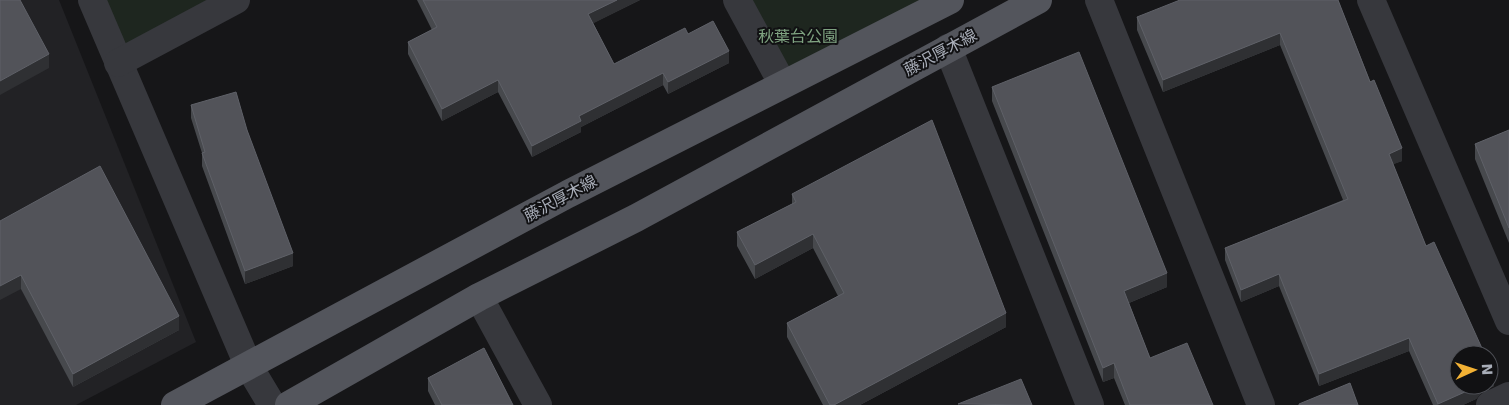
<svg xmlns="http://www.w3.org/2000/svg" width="1509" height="405" font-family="'DejaVu Sans','Noto Sans JP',sans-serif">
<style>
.built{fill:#222225}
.green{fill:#1e261f}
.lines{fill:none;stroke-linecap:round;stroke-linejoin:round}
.street{stroke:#37383d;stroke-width:28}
.primary{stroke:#53555c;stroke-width:28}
.wall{fill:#47494d}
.shaded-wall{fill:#2f3033}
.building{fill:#525359;stroke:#5f6168}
.labels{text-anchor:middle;stroke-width:4;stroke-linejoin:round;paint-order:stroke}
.park-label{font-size:16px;fill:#7fa381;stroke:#111113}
.street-label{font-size:16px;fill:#a8adb8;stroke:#111113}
</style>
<rect width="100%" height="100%" fill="#161618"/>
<path class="built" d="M0 0H59L196 342 76 405H0Z"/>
<g class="green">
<path d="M92 0H236L118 63Z"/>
<path d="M737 0H950L782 83Z"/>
</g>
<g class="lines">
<g class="street">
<path d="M92 0 248 365 272 405"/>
<path d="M737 0 782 83"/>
<path d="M1099 0 1261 405"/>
<path d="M1371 0 1509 321"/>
<path d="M948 48 1090 405"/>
<path d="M118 63 236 0"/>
<path d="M479 297 538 405"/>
<path d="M1490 405 1509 396"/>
</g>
<g class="primary">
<path d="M175 405 568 194 950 0"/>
<path d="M289 405 479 297 636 218 1038 0"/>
</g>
</g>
<g class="wall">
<path d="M417 0H640L593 23 614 64 688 34 729 63 668 94 663 85 581 127V132L532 157 498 92 442 121 408 54V42L432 30Z"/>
<path d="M1338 0 1402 161 1393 164 1426 246 1494 386 1483 391 1476 399 1463 405H1433L1409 351 1319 386 1279 286 1241 302 1225 260V248L1343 200 1280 45 1163 92 1137 30V17Z"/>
<path d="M992 87 1167 287 1129 303 1150 358 1213 405H1125L1114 378 1103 382 992 101Z"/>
<path d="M191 105 247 130 293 266 245 284 202 166V153L191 118Z"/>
<path d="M1509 130V243L1475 159V144Z"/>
<path d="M792 194 1006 327 860 405H823L787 337V323L838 296 813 248 755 279 737 246V232L792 204Z"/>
<path d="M0 221 179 330 73 387 21 289Z"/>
<path d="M428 378 513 405H435L428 391Z"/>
</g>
<g class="shaded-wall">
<path d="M617 0H640L588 26V14Z"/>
<path d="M1280 33V45L1163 92V80Z"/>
<path d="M729 51V63L668 94V82Z"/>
<path d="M49 54V68L0 95V81Z"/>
<path d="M663 73V85L581 127V132L532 157V146L579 116Z"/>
<path d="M498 80V92L442 121V109Z"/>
<path d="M1402 148V161L1389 166V154Z"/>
<path d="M813 234V248L755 279V265Z"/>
<path d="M293 253V266L245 284V271Z"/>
<path d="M1167 273V287L1124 305V291Z"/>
<path d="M1279 274V286L1241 302V290Z"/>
<path d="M21 275V289L0 300V286Z"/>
<path d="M1006 313V327L860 405H834Z"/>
<path d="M179 316V330L73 387V374Z"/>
<path d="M1409 338V351L1319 386V374Z"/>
<path d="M1114 363V378L1103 382V368Z"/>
<path d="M1494 374V386L1483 391 1476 399 1463 405H1438V404L1478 385H1489V376Z"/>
</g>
<g class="building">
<path d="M0 0H20L49 54 0 81Z"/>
<path d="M423 0H617L588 14 614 64 685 28 688 34 713 21 729 51 668 82 663 73 579 116 581 121 532 146 498 80 442 109 408 42 437 27Z"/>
<path d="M1180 0H1338L1370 82 1374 80 1402 148 1389 154 1426 246 1434 242 1485 355H1459V385H1478L1476 387 1438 404 1409 338 1319 374 1279 274 1241 290 1225 248 1348 199 1280 33 1163 80 1137 17Z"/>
<path d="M1079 52 1167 273 1124 291 1150 358 1187 343 1213 405H1130L1114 363 1103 368 992 87Z"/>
<path d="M236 92 247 130 293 253 245 271 202 153 205 152 191 105Z"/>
<path d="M932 120 1006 313 834 405H830L787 323 844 293 813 234 755 265 737 232 796 202 792 194Z"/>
<path d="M1509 130V228L1475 144Z"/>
<path d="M100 166 179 316 73 374 21 275 0 286V221Z"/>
<path d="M484 348 513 405H442L428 378Z"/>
<path d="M1489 364 1494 374 1489 376Z"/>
<path d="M1021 379 1032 405 958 404Z"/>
<path d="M1350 383 1358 405H1299V404Z"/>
</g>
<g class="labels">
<g class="park-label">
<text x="798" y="42">秋葉台公園</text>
</g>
<g class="street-label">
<text transform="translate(940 52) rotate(-28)" y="6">藤沢厚木線</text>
<text transform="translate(560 198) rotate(-28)" y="6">藤沢厚木線</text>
</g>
</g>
<g transform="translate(1474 370) rotate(87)"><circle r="24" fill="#111113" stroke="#4d4f55"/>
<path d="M0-4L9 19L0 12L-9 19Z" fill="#f2b134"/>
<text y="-8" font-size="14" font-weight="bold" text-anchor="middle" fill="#a8adb8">N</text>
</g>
</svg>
